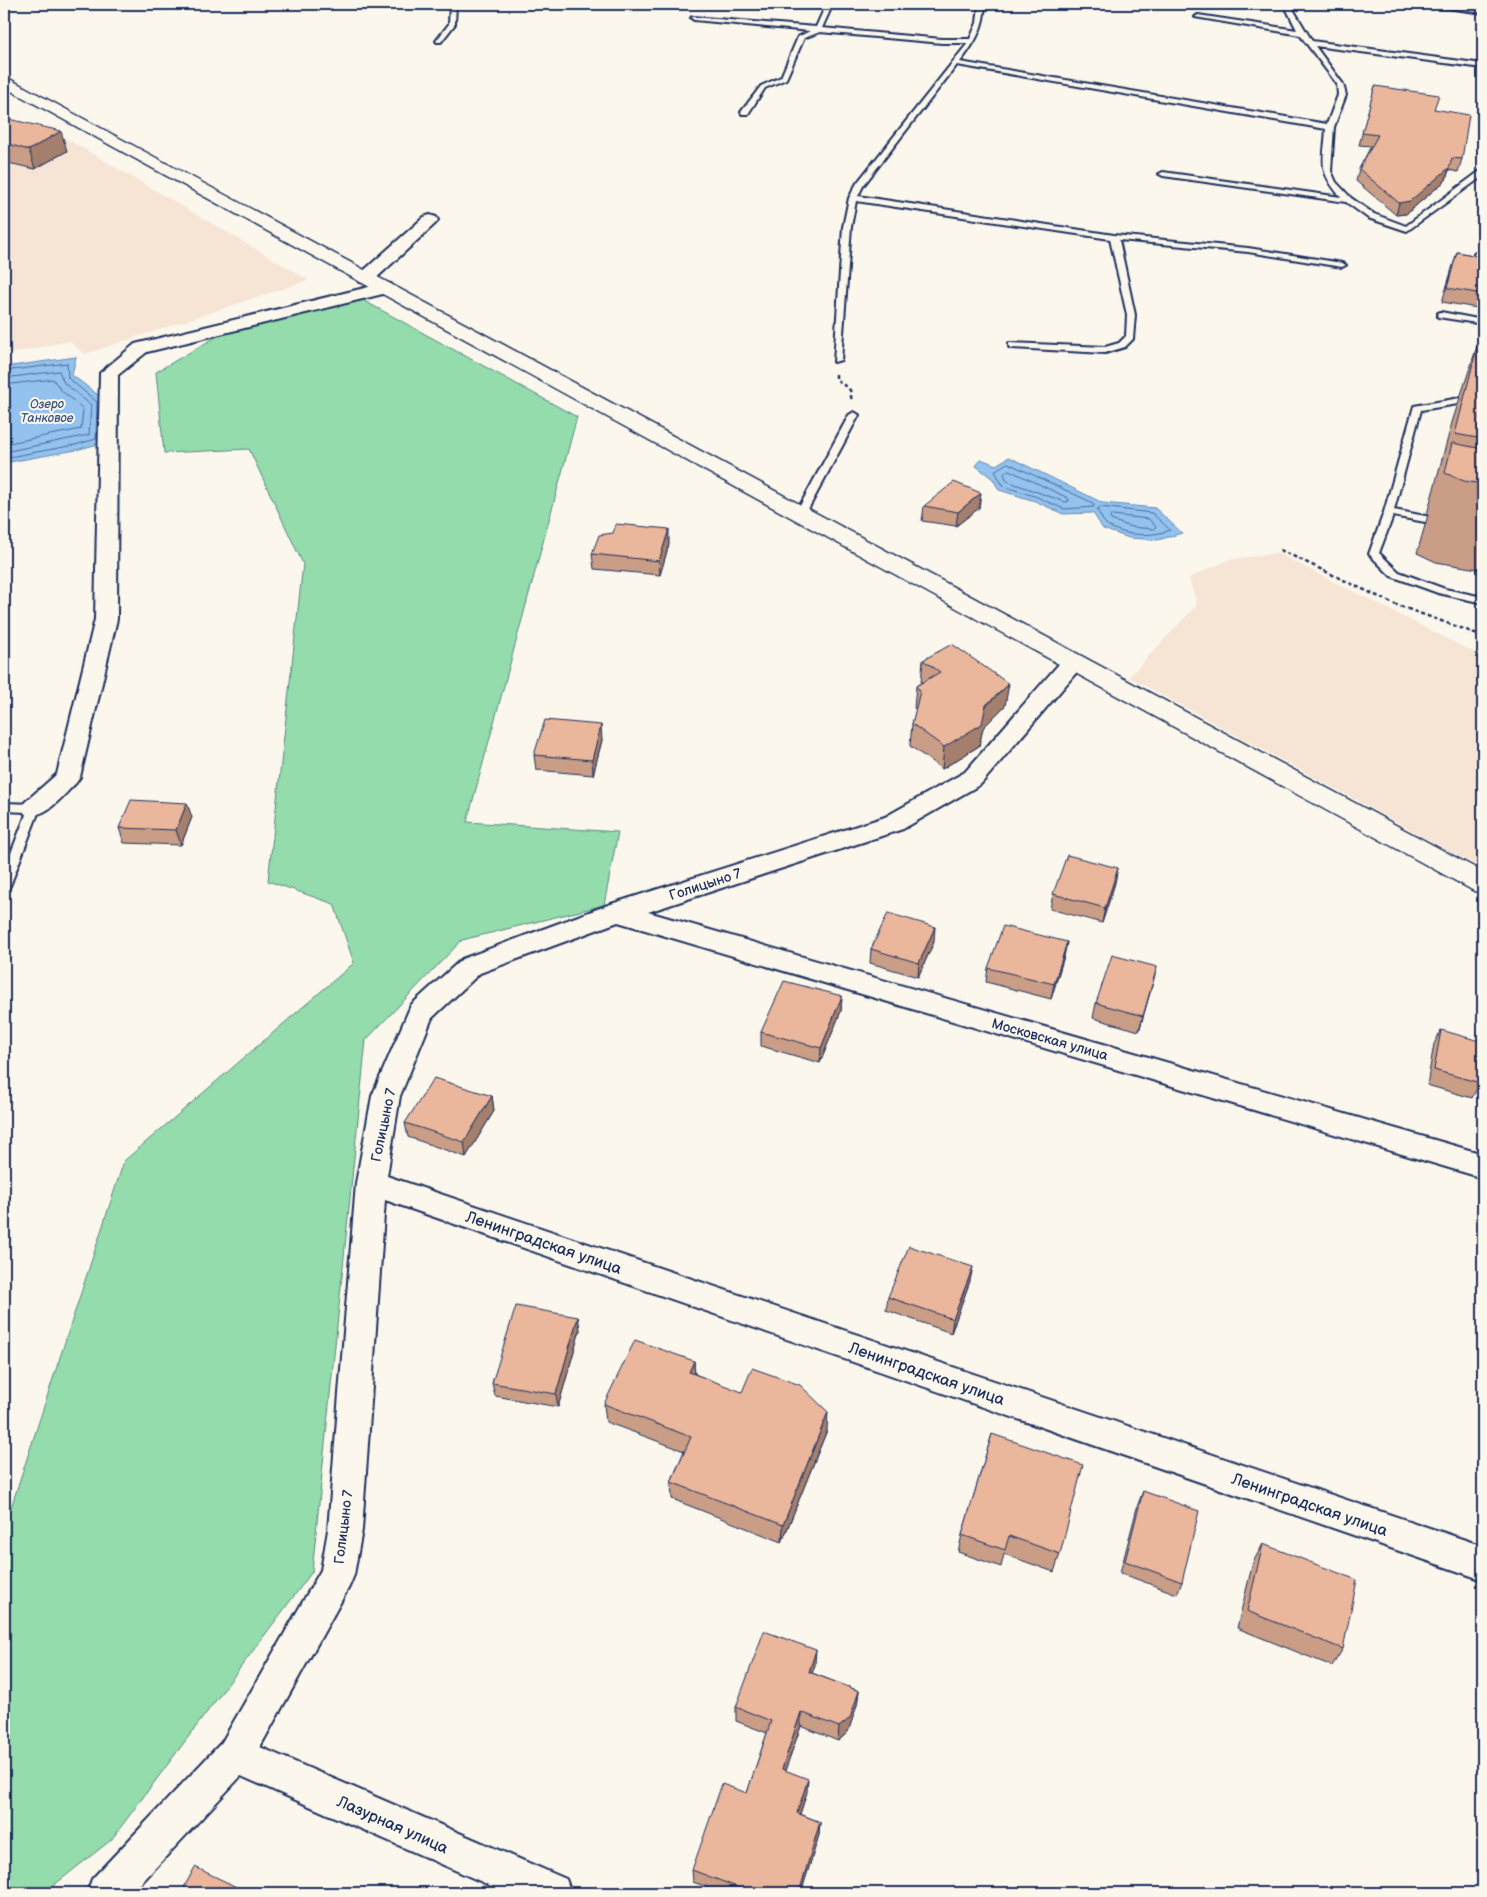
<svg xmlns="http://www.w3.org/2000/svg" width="1487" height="1897" font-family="'Balsamiq Sans',sans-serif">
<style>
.built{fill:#f6e4d4}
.green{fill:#94dcab;stroke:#588684}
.water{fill:#93c2ee;stroke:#6387b4}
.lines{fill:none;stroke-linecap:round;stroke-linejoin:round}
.shore{stroke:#4b6a98;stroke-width:1}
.lane-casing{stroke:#1b2f5e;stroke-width:4}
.street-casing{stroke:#1b2f5e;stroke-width:4}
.secondary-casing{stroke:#1b2f5e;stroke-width:3}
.path{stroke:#1b2f5e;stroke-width:2.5;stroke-dasharray:4 3;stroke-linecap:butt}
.lane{fill:#fbf7ec;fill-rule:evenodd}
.street{fill:#fbf7ec;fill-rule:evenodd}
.secondary{fill:#fbf7ec;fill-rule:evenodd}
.wall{fill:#c99d86;stroke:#1b2f5e}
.shaded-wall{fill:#a47f6d;stroke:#1b2f5e}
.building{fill:#eab69c;stroke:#1b2f5e}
.labels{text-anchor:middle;stroke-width:4;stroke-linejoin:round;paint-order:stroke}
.far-water-label{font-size:12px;font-style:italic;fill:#395482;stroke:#fbf7ec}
.street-label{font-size:14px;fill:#1b2f5e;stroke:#fbf7ec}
.near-street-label{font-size:16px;fill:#1b2f5e;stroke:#fbf7ec}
</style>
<rect width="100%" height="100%" fill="#fbf7ec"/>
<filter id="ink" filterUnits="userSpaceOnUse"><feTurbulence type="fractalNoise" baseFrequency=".02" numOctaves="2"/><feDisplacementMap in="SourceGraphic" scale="10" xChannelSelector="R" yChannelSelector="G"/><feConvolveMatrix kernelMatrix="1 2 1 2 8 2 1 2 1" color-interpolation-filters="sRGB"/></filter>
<g filter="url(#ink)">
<g class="built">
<path d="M4 121 65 138 309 280 85 354 69 341 4 355Z"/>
<path d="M1277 553 1483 657V869L1129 677 1197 605 1189 578 1228 560Z"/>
</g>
<path class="green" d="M359 298 577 417 467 822 618 832 604 905 462 940 366 1040 312 1572 111 1840 44 1893H4V1529L124 1161 354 963 334 904 268 881 303 564 249 449 164 453 156 372 226 331Z"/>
<g class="water">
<path d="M76 357 72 375 102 398V443L76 450 4 463V367Z"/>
<path d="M1009 457 1103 503 1155 508 1182 533 1158 540 1129 538 1103 529 1093 513 1063 514 1035 501 999 490 993 479 976 466 981 459 996 465Z"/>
</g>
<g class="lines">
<g class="shore">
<path d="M4 371 67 363 68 378 97 402 96 439 75 445 4 458"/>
<path d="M4 378 59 371 64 383 91 405 89 435 4 452"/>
<path d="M4 385 53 379 60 389 83 409 81 429 4 444"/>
<path d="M1008 463 1093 503 1094 507 1064 509 1037 497 1003 486 995 471Z"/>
<path d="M1009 470 1068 498 1069 501 1065 502 1007 481 1004 474Z"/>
<path d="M1101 507 1152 513 1170 530C1153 537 1120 537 1105 523 1102 520 1100 514 1097 510Z"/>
<path d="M1112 515 1149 519 1156 527 1154 529 1131 527 1111 520 1110 517Z"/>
</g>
<defs>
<g id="lane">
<path d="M96 4H105L98 7Z"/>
<path d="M450 4H456L455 24 441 42H437L436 41 449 24Z"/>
<path d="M822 4H830L832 6 822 28 942 39H970L977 23 979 4H985C984 28 975 43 960 62L1327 124 1338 95 1337 84 1300 35 1195 17 1198 15 1297 30 1284 4H1290L1312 41 1483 64V68L1315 46 1343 84 1346 95 1334 127 1331 171 1336 182 1351 198 1374 214 1406 226 1480 171H1483V176L1407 231 1368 218 1346 202 1163 176 1159 174 1163 172 1341 197C1317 170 1324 162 1326 129L957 65 863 186 858 196 1114 235 1248 248 1342 263 1346 265 1342 267 1248 252 1119 240 1135 315 1133 339 1125 347 1105 353 1012 348 1009 347V343L1105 347 1119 343 1126 336 1127 315 1110 239 856 201 851 227 841 360 834 362 843 227 849 198 857 183 968 43H942L820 32 804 38 786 79 765 88 748 114H742L741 112 761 86 781 77 798 37 810 31 694 20 691 18 692 17 816 27 825 7Z"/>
<path d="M1417 4H1435L1483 9V13Z"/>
<path d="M1474 253 1483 256V261L1474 257Z"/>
<path d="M1441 312 1483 320V324L1438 317V313Z"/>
<path d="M1483 394V400L1421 410 1394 510 1441 519 1446 522 1441 525 1393 516 1379 553 1399 572 1445 589 1483 597V603L1438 593 1391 576 1369 554 1384 512 1414 406Z"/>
<path d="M854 412 859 415 805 515 800 518 797 517 795 515 849 415Z"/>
<path d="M4 803 34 804 40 808 10 886 4 890V871L27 812 4 811Z"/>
</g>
<g id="street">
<path d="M430 215 436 217 438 220 436 223 372 282 366 283 360 282 357 278 360 274 424 217Z"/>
<path d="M385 283 391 284 394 288 391 292 147 352 118 375 117 619 80 777 76 783C62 796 46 820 25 814L22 808 25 802 57 774 95 619 100 373 135 344Z"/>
<path d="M1073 655 1081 657 1084 662 1081 667 981 784 903 829 648 912 1483 1154V1178L618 922 480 973 432 1018 400 1096 387 1176 1483 1546V1580L385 1200 362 1530 354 1575 349 1587 260 1747 566 1879 571 1893H507L241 1776 132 1893H87L92 1879 222 1742 321 1570 328 1530 356 1183 372 1096 411 1005 462 959 608 905 885 817 965 772 1065 657Z"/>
</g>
<path id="secondary" d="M4 76 1483 872V893L1474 891 4 87Z"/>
</defs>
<use href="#lane" class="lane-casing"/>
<use href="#street" class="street-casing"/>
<use href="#secondary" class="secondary-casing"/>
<g class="path">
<path d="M836 374V379L850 390 852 402"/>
<path d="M1280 550 1394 604 1483 636"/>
</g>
<use href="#lane" class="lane"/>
<use href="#street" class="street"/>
<use href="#secondary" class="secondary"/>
</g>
<g class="wall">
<path d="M1375 86 1435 109 1462 159 1458 172 1449 170 1446 180 1406 214 1396 215 1356 181 1359 169 1371 146 1359 145Z"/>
<path d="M4 118 67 151 35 169 4 162Z"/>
<path d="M1457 252 1483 257V309L1442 302Z"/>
<path d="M1483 338V570L1436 562 1417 553 1428 515 1427 514 1453 419 1479 340Z"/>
<path d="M981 493 979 508 956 526 922 521 924 506Z"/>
<path d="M669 544 660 575 594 569 592 554Z"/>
<path d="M923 660 1005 706 983 728 979 746 942 769 910 746 912 724 916 710 914 708 916 686 922 682H921Z"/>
<path d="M602 740 593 775 536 770 534 755Z"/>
<path d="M192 817 181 845 124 843 119 828Z"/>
<path d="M1115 883 1102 923 1050 909 1053 894Z"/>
<path d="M934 942 918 977 870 963 871 949Z"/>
<path d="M1067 942 1064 956 1051 999 986 982 988 968Z"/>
<path d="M1153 982 1139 1031 1093 1018 1096 1003Z"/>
<path d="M842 996 841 1011 820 1063 761 1046V1032Z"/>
<path d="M1441 1030 1480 1083 1472 1098 1427 1085 1434 1044Z"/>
<path d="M492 1096 494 1111 466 1157 408 1137 405 1123Z"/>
<path d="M970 1281 951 1333 886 1310 888 1297Z"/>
<path d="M578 1317 580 1330 558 1407 495 1396 492 1383Z"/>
<path d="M694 1361 695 1374 827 1430 782 1542 672 1499 671 1482 684 1451 606 1422 604 1404Z"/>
<path d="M992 1434 1060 1554 1054 1572 1004 1554 1001 1567 958 1552 962 1535Z"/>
<path d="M1143 1491 1182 1582 1177 1594 1120 1573 1138 1504Z"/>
<path d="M1263 1544 1343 1649 1332 1666 1237 1628 1253 1562Z"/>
<path d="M815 1665 812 1673 859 1691 857 1705 848 1732 838 1741 801 1726 785 1770 807 1792 800 1814 820 1822 819 1835 801 1893H723L693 1882 692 1870 747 1793 767 1733 736 1721V1707Z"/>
</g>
<g class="shaded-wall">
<path d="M61 131 67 151 35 169 29 150Z"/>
<path d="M1449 168 1446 180 1406 214 1396 215 1399 203Z"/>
<path d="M981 493 979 508 956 526 958 512Z"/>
<path d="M669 529V544L660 575 659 561Z"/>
<path d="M1009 684 1005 706 983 728 979 746 942 769 944 747Z"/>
<path d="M601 725 602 740 593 775 592 760Z"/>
<path d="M187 803 192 817 181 845 176 830Z"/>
<path d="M1118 868 1115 883 1102 923 1105 908Z"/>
<path d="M935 927 934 942 918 977 919 963Z"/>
<path d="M1067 942 1064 956 1051 999 1054 984Z"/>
<path d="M1157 967 1153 982 1139 1031 1143 1016Z"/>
<path d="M842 996 841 1011 820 1063 821 1048Z"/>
<path d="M492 1096 494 1111 466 1157 464 1142Z"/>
<path d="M973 1267 970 1281 951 1333 953 1319Z"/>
<path d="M578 1317 580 1330 558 1407 556 1394Z"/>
<path d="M694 1361 695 1379 689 1372Z"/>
<path d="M828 1412 827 1430 782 1542 783 1525Z"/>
<path d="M816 1650 815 1665 808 1686 809 1672Z"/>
<path d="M859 1691 857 1705 848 1732 838 1741 839 1727Z"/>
<path d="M801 1712V1726L781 1782 782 1769Z"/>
<path d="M808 1779 807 1792 796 1826 797 1813Z"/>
<path d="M820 1822 819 1835 801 1893H799Z"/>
</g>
<g class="building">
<path d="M1375 86 1439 95 1434 109 1469 115 1462 159 1452 158 1449 168 1410 201 1399 203 1359 169 1378 135 1362 133Z"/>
<path d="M4 118 61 131 29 150 4 143Z"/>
<path d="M1457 252 1483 257V294L1447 288Z"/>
<path d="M1483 338V439L1455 434 1479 340Z"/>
<path d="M1452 443 1483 449V484L1464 481 1445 473Z"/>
<path d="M954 482 981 493 958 512 924 506Z"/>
<path d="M616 524 669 529 659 561 592 554 599 535 613 533Z"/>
<path d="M952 644 1009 684 986 705 982 724 944 747 912 724 920 691 916 686 940 672 923 660Z"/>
<path d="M545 720 601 725 592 760 534 755Z"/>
<path d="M131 800 187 803 176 830 119 828Z"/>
<path d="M1067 855 1118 868 1105 908 1053 894Z"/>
<path d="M888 913 935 927 919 963 871 949Z"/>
<path d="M1003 926 1067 942 1054 984 988 968Z"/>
<path d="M1112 955 1157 967 1143 1016 1096 1003Z"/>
<path d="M784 981 842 996 821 1048 761 1032Z"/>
<path d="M1441 1030 1483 1042V1061L1480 1083 1434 1070Z"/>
<path d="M434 1078 492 1096 464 1142 405 1123Z"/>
<path d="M909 1246 973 1267 953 1319 888 1297Z"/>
<path d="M516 1306 578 1317 556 1394 492 1383Z"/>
<path d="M635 1340 694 1361 689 1372 742 1392 752 1368 800 1385 828 1412 783 1525 671 1482 691 1437 604 1404Z"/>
<path d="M992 1434 1083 1465 1060 1554 1009 1536 1005 1550 962 1535Z"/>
<path d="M1143 1491 1199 1511 1182 1582 1125 1561Z"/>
<path d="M1263 1544 1357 1580 1343 1649 1247 1611Z"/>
<path d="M764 1631 816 1650 809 1672 859 1691 850 1718 839 1727 801 1712 782 1769 808 1779 797 1813 820 1822 799 1893H753L692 1870 722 1784 747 1793 771 1721 736 1707Z"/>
<path d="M195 1867 249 1893H181Z"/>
</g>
</g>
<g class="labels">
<g class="far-water-label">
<text x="47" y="408">Озеро<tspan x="47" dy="14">Танковое</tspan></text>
</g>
<g class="street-label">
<text transform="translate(705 884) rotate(-18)" y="5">Голицыно 7</text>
<text transform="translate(1050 1039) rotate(16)" y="5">Московская улица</text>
<text transform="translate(383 1125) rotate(-78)" y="5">Голицыно 7</text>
<text transform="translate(343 1527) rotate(-83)" y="5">Голицыно 7</text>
</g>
<g class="near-street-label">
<text transform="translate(544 1242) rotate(19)" y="6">Ленинградская улица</text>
<text transform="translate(927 1373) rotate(19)" y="6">Ленинградская улица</text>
<text transform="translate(1310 1504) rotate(19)" y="6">Ленинградская улица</text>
<text transform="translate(393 1824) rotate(24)" y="6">Лазурная улица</text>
</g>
</g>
<rect width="1487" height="1897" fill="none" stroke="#fbf7ec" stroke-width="20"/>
<rect x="10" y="10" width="1467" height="1877" fill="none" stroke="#1b2f5e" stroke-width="2" filter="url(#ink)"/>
</svg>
